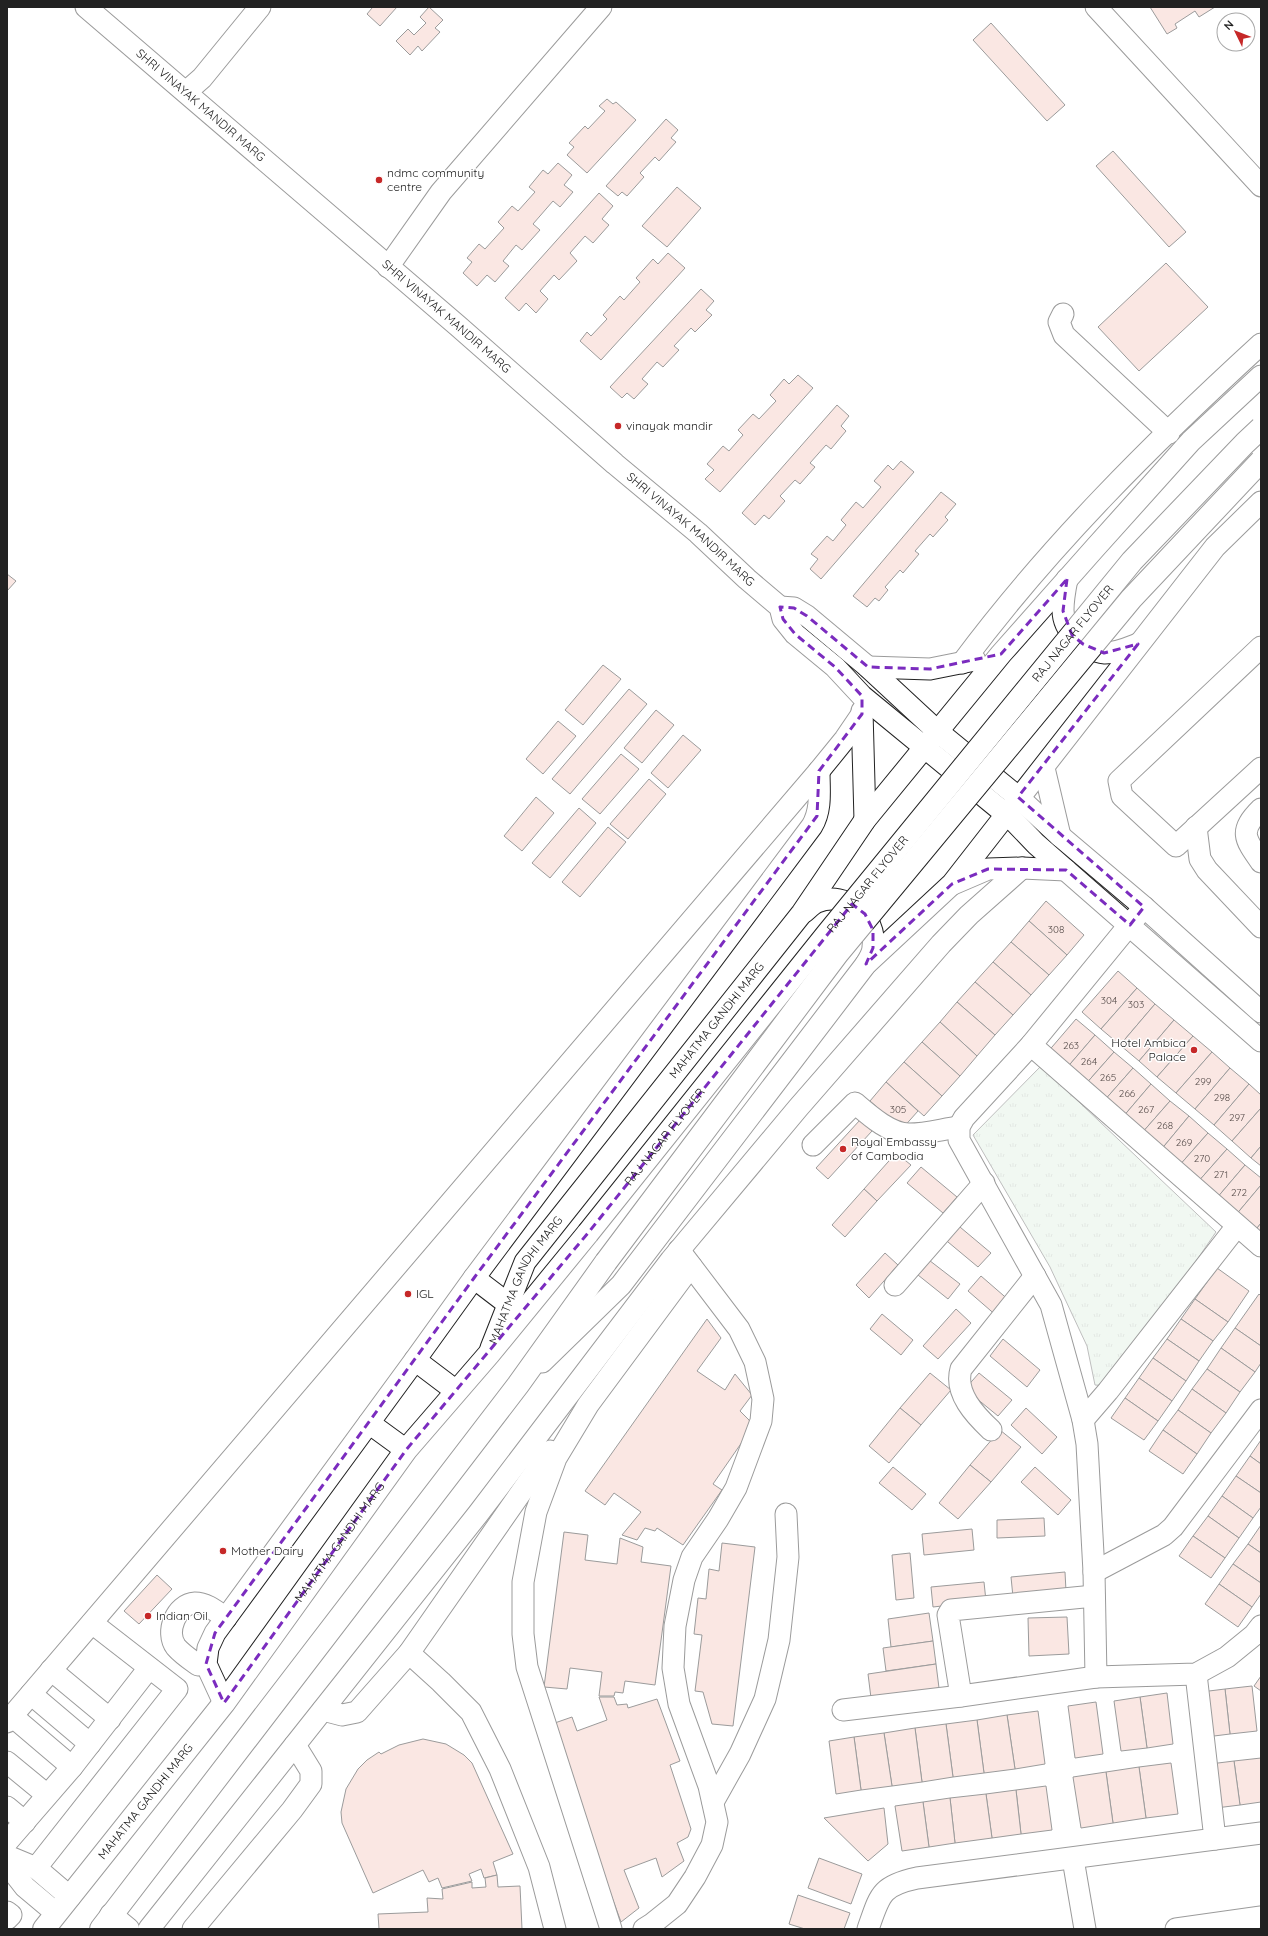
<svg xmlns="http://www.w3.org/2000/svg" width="1268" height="1936" font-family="Quicksand,sans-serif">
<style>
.grass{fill:url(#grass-tufts);stroke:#6f6f6f}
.building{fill:#f3c9c0;stroke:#222}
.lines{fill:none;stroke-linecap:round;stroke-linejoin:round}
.minor-casing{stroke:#222;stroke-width:23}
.major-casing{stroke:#222;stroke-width:24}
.minor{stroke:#fff;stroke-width:21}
.major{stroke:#fff;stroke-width:22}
.major-bridge-casing{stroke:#222;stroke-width:24;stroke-linecap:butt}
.major-bridge{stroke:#fff;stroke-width:22}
.marked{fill:none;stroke:#7b2cbf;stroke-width:3;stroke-dasharray:8 5;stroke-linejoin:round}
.poi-dot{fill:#c62828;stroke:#fff;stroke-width:1.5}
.labels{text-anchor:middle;stroke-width:3;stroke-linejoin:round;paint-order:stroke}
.number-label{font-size:10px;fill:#564c4a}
.street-label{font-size:12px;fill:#222;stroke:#fff}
.poi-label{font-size:12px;fill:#222;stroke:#fff;text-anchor:start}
</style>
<defs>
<pattern id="grass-tufts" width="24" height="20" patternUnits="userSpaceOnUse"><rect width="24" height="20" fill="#e0efe3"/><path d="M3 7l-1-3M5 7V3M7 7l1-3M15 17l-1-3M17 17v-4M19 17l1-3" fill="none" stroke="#c0cdc2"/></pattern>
</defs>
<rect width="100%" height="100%" fill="#fff"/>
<path class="grass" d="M1041 1066 1216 1232 1110 1386 1095 1385 1087 1346 1050 1267 973 1135Z"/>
<g class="building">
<path d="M371 7H397L380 26 367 14 372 8Z"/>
<path d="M429 7 443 20 435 28 440 32 422 51 418 46 410 55 396 41 408 29 414 35 426 23 420 17Z"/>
<path d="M1150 7H1215L1199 17 1195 11 1175 24 1177 28 1167 34Z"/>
<path d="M991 23 1065 105 1047 121 973 40Z"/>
<path d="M607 99 613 104 616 102 636 120 587 173 567 155 574 147 569 143 585 126 588 129 605 111 599 106Z"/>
<path d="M666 119 678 130 671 138 676 142 659 161 655 157 640 173 644 177 627 196 622 192 618 196 606 186Z"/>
<path d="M1113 151 1186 232 1169 247 1096 166Z"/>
<path d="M558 163 572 175 564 185 573 192 560 207 553 201 533 224 540 230 522 250 516 245 503 261 509 266 495 282 487 275 477 286 463 273 472 262 467 258 479 244 485 249 504 228 498 222 512 206 518 211 535 192 529 187 543 170 548 174Z"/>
<path d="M677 187 701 208 667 247 642 226Z"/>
<path d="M599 193 613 206 602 219 609 225 593 243 585 236 570 253 577 261 559 280 554 275 540 291 548 299 536 313 526 303 519 311 505 298Z"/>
<path d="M668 253 685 268 601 360 580 341 587 332 591 336 607 319 603 315 620 296 624 300 640 282 636 278 653 259 658 264Z"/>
<path d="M1166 263 1208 307 1139 371 1098 327Z"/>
<path d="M701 289 714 301 706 310 712 315 695 332 691 328 674 346 679 350 663 367 657 362 642 379 648 384 634 399 627 393 622 398 610 387Z"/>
<path d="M798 375 813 388 720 492 705 479 714 470 707 464 723 446 729 451 743 435 738 430 753 414 759 419 776 401 770 395 784 379 789 384Z"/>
<path d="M837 405 849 416 841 426 846 431 831 449 826 445 810 463 815 467 800 484 795 480 780 496 785 501 769 519 764 515 755 525 742 513Z"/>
<path d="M901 461 914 472 821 579 810 569 818 559 811 554 827 536 833 541 846 525 841 520 856 502 863 508 881 487 874 481 888 465 893 470Z"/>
<path d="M941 492 956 504 945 517 948 520 933 537 930 534 915 551 919 554 903 573 900 570 885 587 888 590 879 601 875 598 867 607 853 596Z"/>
<path d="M7 574 16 581 7 591Z"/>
<path d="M603 665 621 679 583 725 565 710Z"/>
<path d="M629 689 647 704 570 794 552 779Z"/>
<path d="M656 710 674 725 642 763 624 748Z"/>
<path d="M558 721 576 736 543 774 526 759Z"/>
<path d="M683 735 701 750 668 788 651 773Z"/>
<path d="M621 754 639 769 600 814 582 799Z"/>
<path d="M649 779 666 794 628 839 610 824Z"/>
<path d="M536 797 554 813 522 851 504 836Z"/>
<path d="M579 808 596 823 550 878 532 863Z"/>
<path d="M608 827 626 842 580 897 562 882Z"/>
<path d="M1046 901 1084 935 1067 955 1029 921Z"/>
<path d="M1029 921 1067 955 1049 975 1011 942Z"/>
<path d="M1011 942 1049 975 1031 995 993 962Z"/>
<path d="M993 962 1031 995 1013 1015 975 982Z"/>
<path d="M1118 971 1137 988 1101 1029 1082 1012Z"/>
<path d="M975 982 1013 1015 995 1035 957 1002Z"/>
<path d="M1137 988 1155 1004 1120 1045 1101 1029Z"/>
<path d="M957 1002 995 1035 977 1056 940 1022Z"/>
<path d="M1155 1004 1174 1020 1139 1061 1120 1045Z"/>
<path d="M1076 1019 1095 1035 1065 1070 1046 1054Z"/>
<path d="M1174 1020 1193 1036 1157 1077 1139 1061Z"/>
<path d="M940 1022 977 1056 960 1076 922 1042Z"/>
<path d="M1095 1035 1114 1052 1084 1086 1065 1070Z"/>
<path d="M1193 1036 1212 1052 1176 1093 1157 1077Z"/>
<path d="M922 1042 960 1076 942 1096 904 1062Z"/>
<path d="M1114 1052 1133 1068 1103 1102 1084 1086Z"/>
<path d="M1212 1052 1230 1068 1195 1109 1176 1093Z"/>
<path d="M904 1062 942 1096 924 1116 886 1082Z"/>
<path d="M1133 1068 1151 1084 1122 1118 1103 1102Z"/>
<path d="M1230 1068 1249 1084 1214 1125 1195 1109Z"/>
<path d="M886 1082 918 1111 902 1129 870 1101Z"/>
<path d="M1151 1084 1170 1101 1141 1134 1122 1118Z"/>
<path d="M1249 1084 1261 1095V1108L1232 1141 1214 1125Z"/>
<path d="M1170 1101 1189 1116 1160 1151 1141 1134Z"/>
<path d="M1261 1108V1146L1251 1158 1232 1141Z"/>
<path d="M1189 1116 1208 1133 1178 1167 1160 1151Z"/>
<path d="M860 1120 872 1131 828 1179 816 1168Z"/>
<path d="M1208 1133 1227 1149 1197 1183 1178 1167Z"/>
<path d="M1261 1146V1166L1251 1158Z"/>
<path d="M1227 1149 1245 1165 1216 1199 1197 1183Z"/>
<path d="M896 1153 911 1165 877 1201 864 1189Z"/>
<path d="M1245 1165 1261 1178V1185L1235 1216 1216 1199Z"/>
<path d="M921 1167 957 1197 943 1213 907 1183Z"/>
<path d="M1261 1185V1223L1254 1232 1235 1216Z"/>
<path d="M864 1189 877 1201 845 1237 832 1225Z"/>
<path d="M954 1222 991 1253 978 1267 942 1237Z"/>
<path d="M1261 1223V1238L1254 1232Z"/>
<path d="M885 1253 898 1265 869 1298 856 1285Z"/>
<path d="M925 1257 960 1284 948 1299 913 1271Z"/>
<path d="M1217 1268 1249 1291 1228 1322 1195 1299Z"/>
<path d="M981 1276 1011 1302 998 1317 968 1291Z"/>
<path d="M1259 1294 1261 1296V1346L1235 1328Z"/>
<path d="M1195 1299 1228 1322 1213 1341 1181 1319Z"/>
<path d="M956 1309 971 1323 938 1359 923 1346Z"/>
<path d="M882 1314 913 1340 901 1355 870 1329Z"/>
<path d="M707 1319 721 1338 697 1371 725 1390 735 1374 752 1395 740 1411 749 1420 751 1424 749 1432 713 1484 722 1490 683 1545 657 1528 655 1531 645 1528 637 1540 622 1535 641 1512 614 1493 605 1505 585 1491Z"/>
<path d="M1181 1319 1213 1341 1199 1361 1167 1339Z"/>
<path d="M1235 1328 1261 1346V1363L1255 1372 1221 1348Z"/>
<path d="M1003 1339 1040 1370 1027 1387 990 1356Z"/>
<path d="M1167 1339 1199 1361 1186 1381 1153 1358Z"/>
<path d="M1221 1348 1255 1372 1240 1392 1207 1369Z"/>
<path d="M1153 1358 1186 1381 1172 1401 1139 1378Z"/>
<path d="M1207 1369 1240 1392 1226 1413 1192 1389Z"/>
<path d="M930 1373 951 1390 921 1425 900 1408Z"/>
<path d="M979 1373 1012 1400 998 1416 965 1389Z"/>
<path d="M1139 1378 1172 1401 1158 1421 1125 1398Z"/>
<path d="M1192 1389 1226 1413 1211 1433 1178 1410Z"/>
<path d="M1125 1398 1158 1421 1144 1440 1111 1418Z"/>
<path d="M900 1408 921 1425 889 1463 869 1446Z"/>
<path d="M1026 1408 1057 1437 1042 1454 1011 1425Z"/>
<path d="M1178 1410 1211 1433 1197 1454 1163 1430Z"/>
<path d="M1000 1430 1021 1447 991 1482 970 1465Z"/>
<path d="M1163 1430 1197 1454 1183 1474 1149 1451Z"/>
<path d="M1261 1440V1464L1250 1456Z"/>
<path d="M1250 1456 1261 1464V1493L1236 1476Z"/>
<path d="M970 1465 991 1482 958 1519 939 1503Z"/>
<path d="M893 1467 926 1494 912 1510 879 1483Z"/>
<path d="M1035 1467 1071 1500 1058 1515 1021 1482Z"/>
<path d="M1236 1476 1261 1493V1507L1253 1518 1222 1496Z"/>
<path d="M1222 1496 1253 1518 1239 1538 1208 1516Z"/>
<path d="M1208 1516 1239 1538 1225 1558 1193 1536Z"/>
<path d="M1044 1518 1045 1536 997 1538V1520Z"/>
<path d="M1261 1525V1553L1248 1544Z"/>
<path d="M972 1529 974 1550 924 1555 922 1534Z"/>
<path d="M564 1532 588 1535 585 1560 617 1564 620 1538 643 1547 641 1562 671 1566 655 1685 625 1681 623 1693 615 1692 614 1696H599L602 1672 570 1668 567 1689 544 1687Z"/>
<path d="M1193 1536 1225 1558 1211 1578 1179 1556Z"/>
<path d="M722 1543 755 1547 733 1726 712 1724 703 1692 695 1691 702 1635 694 1634 698 1598 706 1599 709 1569 719 1571Z"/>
<path d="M1248 1544 1261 1553V1583L1233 1564Z"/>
<path d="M910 1553 914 1598 896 1600 892 1555Z"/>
<path d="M1233 1564 1261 1583V1594L1252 1607 1219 1584Z"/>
<path d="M1065 1572 1066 1591 1013 1597 1011 1577Z"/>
<path d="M157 1575 172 1589 139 1624 124 1611Z"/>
<path d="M984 1582 986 1601 933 1607 931 1587Z"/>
<path d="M1219 1584 1252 1607 1238 1627 1205 1604Z"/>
<path d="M929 1613 933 1641 891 1647 888 1619Z"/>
<path d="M1067 1617 1069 1654 1029 1656 1028 1618Z"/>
<path d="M933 1641 936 1664 886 1671 883 1648Z"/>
<path d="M936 1664 939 1688 871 1698 868 1674Z"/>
<path d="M1261 1676V1691L1254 1686Z"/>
<path d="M1252 1686 1257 1731 1230 1734 1225 1689Z"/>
<path d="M1225 1689 1230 1734 1206 1737 1201 1692Z"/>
<path d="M1167 1693 1173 1744 1147 1748 1140 1697Z"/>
<path d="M599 1697H614L617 1705 627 1704 628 1708 657 1699 680 1761 670 1765 691 1829 688 1837 677 1843 684 1861 662 1877 656 1858 624 1870 639 1908 621 1922 549 1725 572 1717 577 1731 607 1720Z"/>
<path d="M1140 1697 1147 1748 1121 1751 1114 1701Z"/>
<path d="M1096 1702 1103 1754 1075 1758 1068 1706Z"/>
<path d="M1038 1711 1045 1764 1015 1769 1007 1715Z"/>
<path d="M1007 1715 1015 1769 984 1773 977 1720Z"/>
<path d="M977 1720 984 1773 953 1777 946 1724Z"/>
<path d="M946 1724 953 1777 922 1782 915 1728Z"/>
<path d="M915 1728 922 1782 892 1786 884 1733Z"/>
<path d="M884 1733 892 1786 861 1790 854 1737Z"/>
<path d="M854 1737 861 1790 836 1794 829 1741Z"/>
<path d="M423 1739 446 1744 464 1755 472 1763 513 1854 493 1862 497 1875 484 1878 481 1869 469 1874 472 1881 442 1888 438 1878 429 1882 423 1870 373 1893 342 1823 341 1812 346 1789 358 1769 367 1760 379 1752 381 1754 399 1745Z"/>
<path d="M1261 1758V1802L1240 1805 1234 1761Z"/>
<path d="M1234 1761 1240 1805 1216 1808 1210 1764Z"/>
<path d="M1171 1763 1178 1814 1146 1818 1139 1767Z"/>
<path d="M1139 1767 1146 1818 1113 1823 1106 1772Z"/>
<path d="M1106 1772 1113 1823 1081 1828 1073 1777Z"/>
<path d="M1046 1786 1052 1830 1021 1834 1016 1790Z"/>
<path d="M1016 1790 1021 1834 992 1838 986 1794Z"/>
<path d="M986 1794 992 1838 955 1843 950 1798Z"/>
<path d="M950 1798 955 1843 929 1847 923 1802Z"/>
<path d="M923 1802 929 1847 902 1851 895 1806Z"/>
<path d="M884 1808 888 1844 868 1861 824 1818Z"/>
<path d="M819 1858 862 1874 851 1904 808 1888Z"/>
<path d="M497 1875 498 1887 520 1886 522 1929H379L378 1914 428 1912 427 1898 443 1899 442 1889 472 1882V1888L486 1887 485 1878Z"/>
<path d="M798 1895 850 1913 844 1929H805L789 1924Z"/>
</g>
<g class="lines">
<defs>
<g id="minor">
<path id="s1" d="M86 7 458 326 615 464 698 533 747 579 780 607 783 619 795 634 835 667 862 696 1013 820 1036 844 1261 1041"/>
<path d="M1096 7 1261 186"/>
<path d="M186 92 202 78 260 7"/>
<path d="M388 267 441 192 601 7"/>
<path d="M1063 314 1059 322 1064 335 1169 433"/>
<path d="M1067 579C1065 589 1063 600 1063 610 1063 631 1084 651 1105 653 1117 653 1128 648 1138 644"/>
<path d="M780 607 794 608 807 616 868 667 937 731 1018 797 1060 836 1144 907 1261 1012"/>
<path d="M1261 647 1119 781 1122 796 1176 846 1261 768"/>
<path d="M962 663C1049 546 1154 442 1261 344"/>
<path d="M868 667 930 669 975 660"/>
<path d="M862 711 865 820"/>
<path d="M1044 768 1060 836"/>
<path d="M1261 809C1239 831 1244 838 1261 862"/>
<path d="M1196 827 1200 859 1207 870 1261 927"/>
<path d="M953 884 988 869 1022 868 1066 870"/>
<path d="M1144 907 1031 1045 964 1118 959 1127V1140L1051 1305 1083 1420 1087 1444 1094 1572 1096 1677 1196 1674 1227 1657 1254 1635 1261 1626"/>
<path d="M804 912C808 909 812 904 817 902 846 890 877 917 873 947 873 953 869 959 866 964"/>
<path d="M1031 1045 1261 1246"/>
<path d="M813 1145 855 1103C869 1115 890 1134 909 1134 926 1134 943 1129 959 1127"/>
<path d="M474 1278 508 1304"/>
<path d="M895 1285 984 1183"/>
<path id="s2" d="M491 1348 525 1262 802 913 865 820 1001 654 1094 549 1191 441 1261 376"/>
<path d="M415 1360 456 1391"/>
<path d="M542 1362 621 1285 866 964 952 884 1215 547 1261 502"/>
<path d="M1083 1420 1108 1391 1237 1226"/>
<path d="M369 1423 406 1450"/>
<path d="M991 1430C975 1415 954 1393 961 1369L1035 1276"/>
<path d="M1094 1572 1164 1535 1173 1527 1261 1410"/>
<path d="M409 1653 441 1682 471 1712 500 1769 539 1867 555 1929"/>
<path d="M198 1665C191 1660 182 1654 176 1647 165 1632 176 1604 195 1603 207 1603 217 1612 226 1618"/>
<path d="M51 1670 110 1719"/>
<path d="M31 1694 90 1744"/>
<path d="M961 1696 948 1615 951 1610 1094 1596"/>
<path d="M224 1703 206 1664 208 1648 215 1633 415 1360 474 1278 812 826C822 809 819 790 819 771"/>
<path d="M323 1710 342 1715 357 1712 409 1653 550 1451"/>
<path d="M843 1710 961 1696 1096 1677"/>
<path d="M12 1716 72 1767"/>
<path d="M7 1722 819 771 845 739 862 714"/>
<path d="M7 1762 47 1795"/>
<path d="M713 1802 740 1754 765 1699 779 1640 788 1557 786 1514"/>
<path d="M7 1807 25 1822"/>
<path d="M1215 1839 1261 1833"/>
<path d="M7 1842 72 1767 149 1668"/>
<path d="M7 1856 36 1868 70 1897"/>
<path d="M1073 1859 1085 1929"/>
<path d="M7 1864 25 1887 56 1913"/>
<path d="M36 1868 177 1689 92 1623"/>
<path d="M7 1912 11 1915 7 1919"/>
<path d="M149 1929 478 1514 671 1260 798 1108 941 944 969 915 1022 868"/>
<path d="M193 1929 292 1810 311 1784V1771L295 1745"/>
<path d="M611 1929 527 1667 523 1634V1582L536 1512 556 1458 588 1405 691 1266"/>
<path d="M644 1929 652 1924 677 1904 695 1877 712 1845 717 1822 709 1786 679 1704 673 1668 675 1626 684 1580 692 1557 718 1519 736 1488 761 1421 763 1399 755 1362 739 1329 679 1250"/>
<path d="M868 1929C880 1895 880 1886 917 1878L1215 1839 1196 1674"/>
<path d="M1176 1929 1261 1917"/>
</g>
<g id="major">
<path d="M111 1915 128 1929"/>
<path id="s3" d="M44 1929 224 1703 406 1450 489 1354 588 1233"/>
<path d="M101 1929 518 1385 606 1262"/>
</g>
</defs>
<use href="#minor" class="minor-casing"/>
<use href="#major" class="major-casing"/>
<use href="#minor" class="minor"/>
<use href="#major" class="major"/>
<defs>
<g id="major-bridge">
<path id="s4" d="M588 1233 827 934 1132 561 1245 443 1261 428"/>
<path d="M606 1262 838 953 1131 599 1261 461"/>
</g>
</defs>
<use href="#major-bridge" class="major-bridge-casing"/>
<use href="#major-bridge" class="major-bridge"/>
</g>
<path d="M0 0H1268V1936H0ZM1067 579 1063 611 1072 635 1083 644 1104 653 1138 644 1018 797 1144 907 1130 925 1066 870 988 869 952 884 866 964 873 948V930L865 914 852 904 588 1233 406 1450 224 1703 206 1664 215 1633 474 1278 817 816 819 771 862 714V696L835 667 795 634 783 619 780 607 794 608 807 616 868 667 930 669 1001 654Z" fill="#fff" fill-opacity=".55" fill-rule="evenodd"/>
<path class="marked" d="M1067 579 1063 611 1072 635 1083 644 1104 653 1138 644 1018 797 1144 907 1130 925 1066 870 988 869 952 884 866 964 873 948V930L865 914 852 904 588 1233 406 1450 224 1703 206 1664 215 1633 474 1278 817 816 819 771 862 714V696L835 667 795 634 783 619 780 607 794 608 807 616 868 667 930 669 1001 654Z"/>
<g class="poi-dot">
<circle cx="379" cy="180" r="4"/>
<circle cx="618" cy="426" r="4"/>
<circle cx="1194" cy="1050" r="4"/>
<circle cx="843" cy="1149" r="4"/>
<circle cx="408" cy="1294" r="4"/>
<circle cx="223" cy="1551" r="4"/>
<circle cx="148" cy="1616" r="4"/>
</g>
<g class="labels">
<g class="number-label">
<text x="1056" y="933">308</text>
<text x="1109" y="1004">304</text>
<text x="1136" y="1008">303</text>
<text x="1071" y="1049">263</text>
<text x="1089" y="1065">264</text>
<text x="1108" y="1081">265</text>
<text x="1203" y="1085">299</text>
<text x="1127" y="1097">266</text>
<text x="1222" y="1101">298</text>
<text x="898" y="1113">305</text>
<text x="1146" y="1113">267</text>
<text x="1237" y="1121">297</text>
<text x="1165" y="1129">268</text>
<text x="1184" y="1146">269</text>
<text x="1202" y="1162">270</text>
<text x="1221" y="1178">271</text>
<text x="1239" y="1196">272</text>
</g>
<g class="street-label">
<text dy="4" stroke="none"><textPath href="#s1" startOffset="151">SHRI VINAYAK MANDIR MARG</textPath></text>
<text dy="4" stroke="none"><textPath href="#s1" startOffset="475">SHRI VINAYAK MANDIR MARG</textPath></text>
<text dy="4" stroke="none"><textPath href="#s1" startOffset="799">SHRI VINAYAK MANDIR MARG</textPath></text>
<text dy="4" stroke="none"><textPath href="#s4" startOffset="771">RAJ NAGAR FLYOVER</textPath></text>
<text dy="4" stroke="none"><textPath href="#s4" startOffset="447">RAJ NAGAR FLYOVER</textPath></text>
<text dy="4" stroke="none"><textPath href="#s2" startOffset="401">MAHATMA GANDHI MARG</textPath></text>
<text dy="4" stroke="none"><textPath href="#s4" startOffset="123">RAJ NAGAR FLYOVER</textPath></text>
<text dy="4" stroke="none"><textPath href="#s2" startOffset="77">MAHATMA GANDHI MARG</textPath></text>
<text dy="4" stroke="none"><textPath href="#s3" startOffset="487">MAHATMA GANDHI MARG</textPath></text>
<text dy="4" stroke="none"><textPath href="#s3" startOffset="163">MAHATMA GANDHI MARG</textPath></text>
</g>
<g class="poi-label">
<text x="387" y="177">ndmc community<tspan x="387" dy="14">centre</tspan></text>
<text x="626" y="430">vinayak mandir</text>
<text x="1186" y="1047" text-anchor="end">Hotel Ambica<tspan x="1186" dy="14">Palace</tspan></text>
<text x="851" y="1146">Royal Embassy<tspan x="851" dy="14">of Cambodia</tspan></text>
<text x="416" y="1298">IGL</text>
<text x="231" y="1555">Mother Dairy</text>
<text x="156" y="1620">Indian Oil</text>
</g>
</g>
<rect width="1268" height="1936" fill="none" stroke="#222222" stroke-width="16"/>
<g transform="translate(1236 32) rotate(313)"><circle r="19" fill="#ffffff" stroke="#a7a7a7"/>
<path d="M0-3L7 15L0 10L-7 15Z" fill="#c62828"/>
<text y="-6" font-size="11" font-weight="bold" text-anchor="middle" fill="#222222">N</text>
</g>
</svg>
